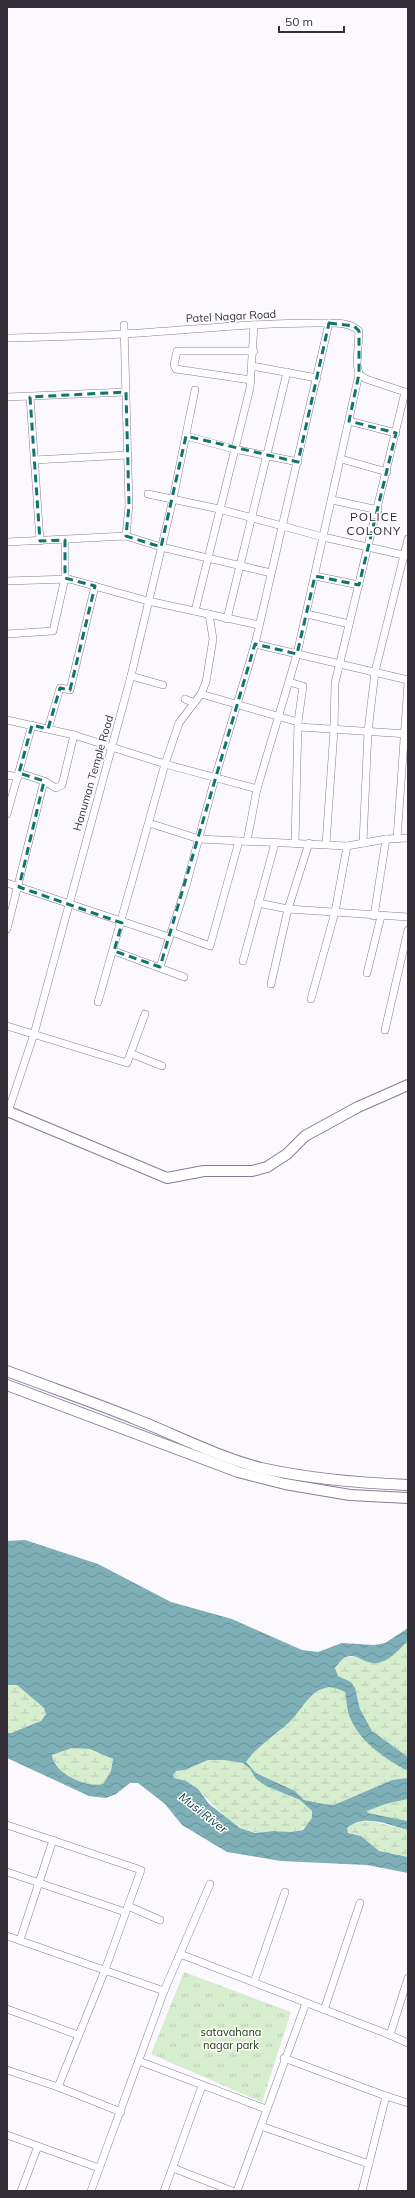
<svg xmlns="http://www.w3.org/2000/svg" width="415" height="2198" font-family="Mulish,sans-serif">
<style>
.grass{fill:url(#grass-tufts)}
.wetland{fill:url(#wetland-marsh)}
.water{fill:url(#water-waves);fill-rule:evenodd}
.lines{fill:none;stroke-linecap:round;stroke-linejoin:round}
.street-casing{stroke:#897b94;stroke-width:8}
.secondary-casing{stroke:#897b94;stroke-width:12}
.street{stroke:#fff;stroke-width:7}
.secondary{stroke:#fff;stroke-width:10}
.marked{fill:none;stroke:#0f766e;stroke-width:3;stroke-dasharray:8 5;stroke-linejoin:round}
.labels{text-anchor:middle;stroke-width:3;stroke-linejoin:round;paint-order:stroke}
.street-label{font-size:11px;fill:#332d38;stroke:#fff}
.park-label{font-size:11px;fill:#163707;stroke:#fff}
.neighbourhood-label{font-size:12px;letter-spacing:1px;fill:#31253a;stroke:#fff}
.water-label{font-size:12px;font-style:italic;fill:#0e3d44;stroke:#fff}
</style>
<defs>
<pattern id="grass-tufts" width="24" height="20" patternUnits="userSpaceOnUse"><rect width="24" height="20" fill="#d6edce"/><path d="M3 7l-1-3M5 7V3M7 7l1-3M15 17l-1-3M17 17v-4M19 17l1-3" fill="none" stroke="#b8ccb2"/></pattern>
<pattern id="wetland-marsh" width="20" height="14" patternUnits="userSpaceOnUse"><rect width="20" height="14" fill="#d6edce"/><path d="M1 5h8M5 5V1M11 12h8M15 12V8" fill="none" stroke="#b8ccb2"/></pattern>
<pattern id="water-waves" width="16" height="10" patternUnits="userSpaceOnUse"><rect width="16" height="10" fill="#7fb0b8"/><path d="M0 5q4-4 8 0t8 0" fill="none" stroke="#699097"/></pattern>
</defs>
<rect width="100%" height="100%" fill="#fbf8fe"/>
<path class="grass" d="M184 1972 291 2012 262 2102 151 2054Z"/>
<g class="wetland">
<path d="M408 1641V1757L372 1731 360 1709 355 1688 351 1682 338 1676 335 1668C345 1653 357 1655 371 1663L391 1656Z"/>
<path d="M7 1685H17L44 1708 46 1714 41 1721 11 1733H7Z"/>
<path d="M334 1687 345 1692 351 1722 400 1767 408 1771V1778L392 1780 334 1805 324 1804 304 1800 295 1791 256 1773 246 1762 254 1750 280 1731 310 1696 324 1688Z"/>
<path d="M72 1748 90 1749 113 1759 111 1771 103 1784C86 1788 55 1774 52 1755Z"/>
<path d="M208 1760H224L243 1763 250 1769 256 1779 266 1786 300 1800 312 1811 313 1818C299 1835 296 1832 275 1831 268 1830 261 1834 254 1832 220 1825 207 1786 174 1778L173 1775 175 1771 185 1770Z"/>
<path d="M408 1799V1821L368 1813 367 1811 385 1804Z"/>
<path d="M370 1821 408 1830V1857L378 1851 361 1836 348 1833 347 1828 354 1823Z"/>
</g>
<path class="water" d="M25 1540 98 1564 171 1602 232 1619 302 1650 318 1652 342 1643 374 1645 385 1643 408 1628V1641C399 1649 389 1662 377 1663 360 1665 352 1643 335 1668L338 1676 351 1682 355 1688 360 1709 372 1731 408 1757V1771C387 1760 363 1744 352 1722 347 1714 347 1701 345 1692 338 1689 333 1686 325 1688 310 1692 303 1707 294 1717 279 1734 258 1744 246 1762L256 1773 295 1791 304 1800 324 1804 334 1805 392 1780 408 1778V1799L385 1804 367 1811 368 1813 408 1821V1830C389 1825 364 1813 347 1828L348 1833 361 1836 379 1851 408 1857V1873L367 1865 281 1861 227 1852 182 1825 165 1804 138 1783H130L116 1794 106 1798 89 1796 7 1758V1733H11L41 1721 46 1714 44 1708 17 1685H7V1541ZM72 1748 90 1749 113 1759 111 1771 103 1784C87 1788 54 1774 52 1755ZM208 1760H224L243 1763 250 1769 256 1779 266 1786 300 1800 312 1811V1818L303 1830 291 1832 273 1831 255 1833 240 1828 209 1804 198 1789 186 1781 174 1778 173 1775 176 1771 185 1770Z"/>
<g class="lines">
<defs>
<g id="street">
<path d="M124 325 129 505 126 536"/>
<path d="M7 338C46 337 86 336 125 334 192 330 260 322 327 323 338 323 351 323 359 331L357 364 359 374 366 379 408 393"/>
<path d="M252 366 317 378"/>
<path d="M251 380 176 369 174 365 177 351H254"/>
<path d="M7 397 126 392"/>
<path d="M30 397 40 541"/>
<path d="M349 421 396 433"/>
<path d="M186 436 234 449 298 462"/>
<path d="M341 459 387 472"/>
<path d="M34 460 128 455"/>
<path d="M148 494 219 509 323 537 408 556"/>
<path d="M332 500 378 510"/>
<path d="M7 542 126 536 161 547 271 573"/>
<path d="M315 576 359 585"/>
<path d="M7 581 69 579 148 601 259 625"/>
<path d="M195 611 250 388 254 325"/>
<path d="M307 614 349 624"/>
<path d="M227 619 287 372"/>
<path d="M7 634 53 631 65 578V540"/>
<path d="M255 644 408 680"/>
<path d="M131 676 163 685"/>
<path d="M289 682 303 686 298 722 295 843"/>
<path d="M201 694 298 722"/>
<path d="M185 699 194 703"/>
<path d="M7 720 74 735 165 764 257 789"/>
<path d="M299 727 408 734"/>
<path d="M48 729 60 688 70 690 95 586"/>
<path d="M19 773 44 781"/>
<path d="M7 775 18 777"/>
<path d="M7 814 32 725"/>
<path d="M149 823 199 839 347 846 386 839 408 838"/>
<path d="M397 839 408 683"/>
<path d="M247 841 257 789 297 654 359 374"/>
<path d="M363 843 368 731 375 672 408 539"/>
<path d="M326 844 334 730 335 683 405 392"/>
<path d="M7 883 169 937"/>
<path d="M258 903 288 909 408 917"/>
<path d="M374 916 386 839"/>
<path d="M7 929 44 781 56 788 62 785 74 735"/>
<path d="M172 932 210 946 239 841"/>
<path d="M114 951 184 977"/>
<path d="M243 961 275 843"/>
<path d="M160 967 186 886 215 778 255 644 329 323"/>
<path d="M367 973 381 916"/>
<path d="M271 984 288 909 309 843"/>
<path d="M311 999 335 912 347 846"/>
<path d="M98 1002 165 764 179 723 201 694 206 682 213 639 209 614"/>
<path d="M7 1026 127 1063 145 1014"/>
<path d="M385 1030 408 930"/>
<path d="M132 1054 162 1066"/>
<path d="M8 1112 34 1034 131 676 173 499 195 390"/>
<path d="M7 1825 141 1870 105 1970 58 2087"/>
<path d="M7 1872 125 1912"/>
<path d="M128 1906 160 1920"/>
<path d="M7 1936 164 1991"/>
<path d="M20 1940 53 1840"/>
<path d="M180 1954 390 2035 408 1978"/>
<path d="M254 1982 285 1892"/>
<path d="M7 2009 78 2035"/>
<path d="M324 2010 360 1903"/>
<path d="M390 2035 408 2043"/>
<path d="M284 2058 386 2096 408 2103"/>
<path d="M139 2061 266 2109"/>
<path d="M7 2070 58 2087 121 2112"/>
<path d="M261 2126 369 2164"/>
<path d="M7 2135 99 2168"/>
<path d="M173 2168 232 2191"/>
<path d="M21 2191 38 2146"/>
<path d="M91 2191 164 1991 210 1884"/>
<path d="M164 2191 202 2086"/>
<path d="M237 2191 306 2003"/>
<path d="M362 2191 386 2096"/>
</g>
<g id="secondary">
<path d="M7 1111 167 1178 204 1171H252L267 1167 287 1154 305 1136 358 1107 408 1085"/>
<path d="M7 1371C49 1387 93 1402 135 1419 176 1435 218 1457 261 1468 310 1479 358 1483 408 1485"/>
<path d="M7 1385 238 1472 285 1484 350 1495 408 1498"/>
</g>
</defs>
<use href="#street" class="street-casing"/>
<use href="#secondary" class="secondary-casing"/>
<use href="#street" class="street"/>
<use href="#secondary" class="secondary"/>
</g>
<path class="marked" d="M329 323 354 326 359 331V374L349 421 396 433 359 585 315 576 297 654 255 644 160 967 114 951 122 923 19 887 44 781 19 773 32 725 48 729 60 688 70 690 95 586 65 578V540L40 541 30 397 126 392 129 505 126 536 161 547 186 436 298 462Z"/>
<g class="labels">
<g class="street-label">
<text transform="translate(231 316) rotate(-3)" y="4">Patel Nagar Road</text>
<text transform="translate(93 773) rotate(-74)" y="4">Hanuman Temple Road</text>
</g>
<g class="park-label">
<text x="231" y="2036">satavahana<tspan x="231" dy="13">nagar park</tspan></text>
</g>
<g class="neighbourhood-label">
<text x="374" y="521">POLICE<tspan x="374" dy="14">COLONY</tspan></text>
</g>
<g class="water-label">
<text transform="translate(203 1813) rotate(38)" y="4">Musi River</text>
</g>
</g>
<rect width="415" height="2198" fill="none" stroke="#332d38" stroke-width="16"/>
<path d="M279 26v6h65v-6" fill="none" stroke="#332d38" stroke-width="2"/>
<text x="285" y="26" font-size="12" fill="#332d38" stroke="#ffffff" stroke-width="3" paint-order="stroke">50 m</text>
</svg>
